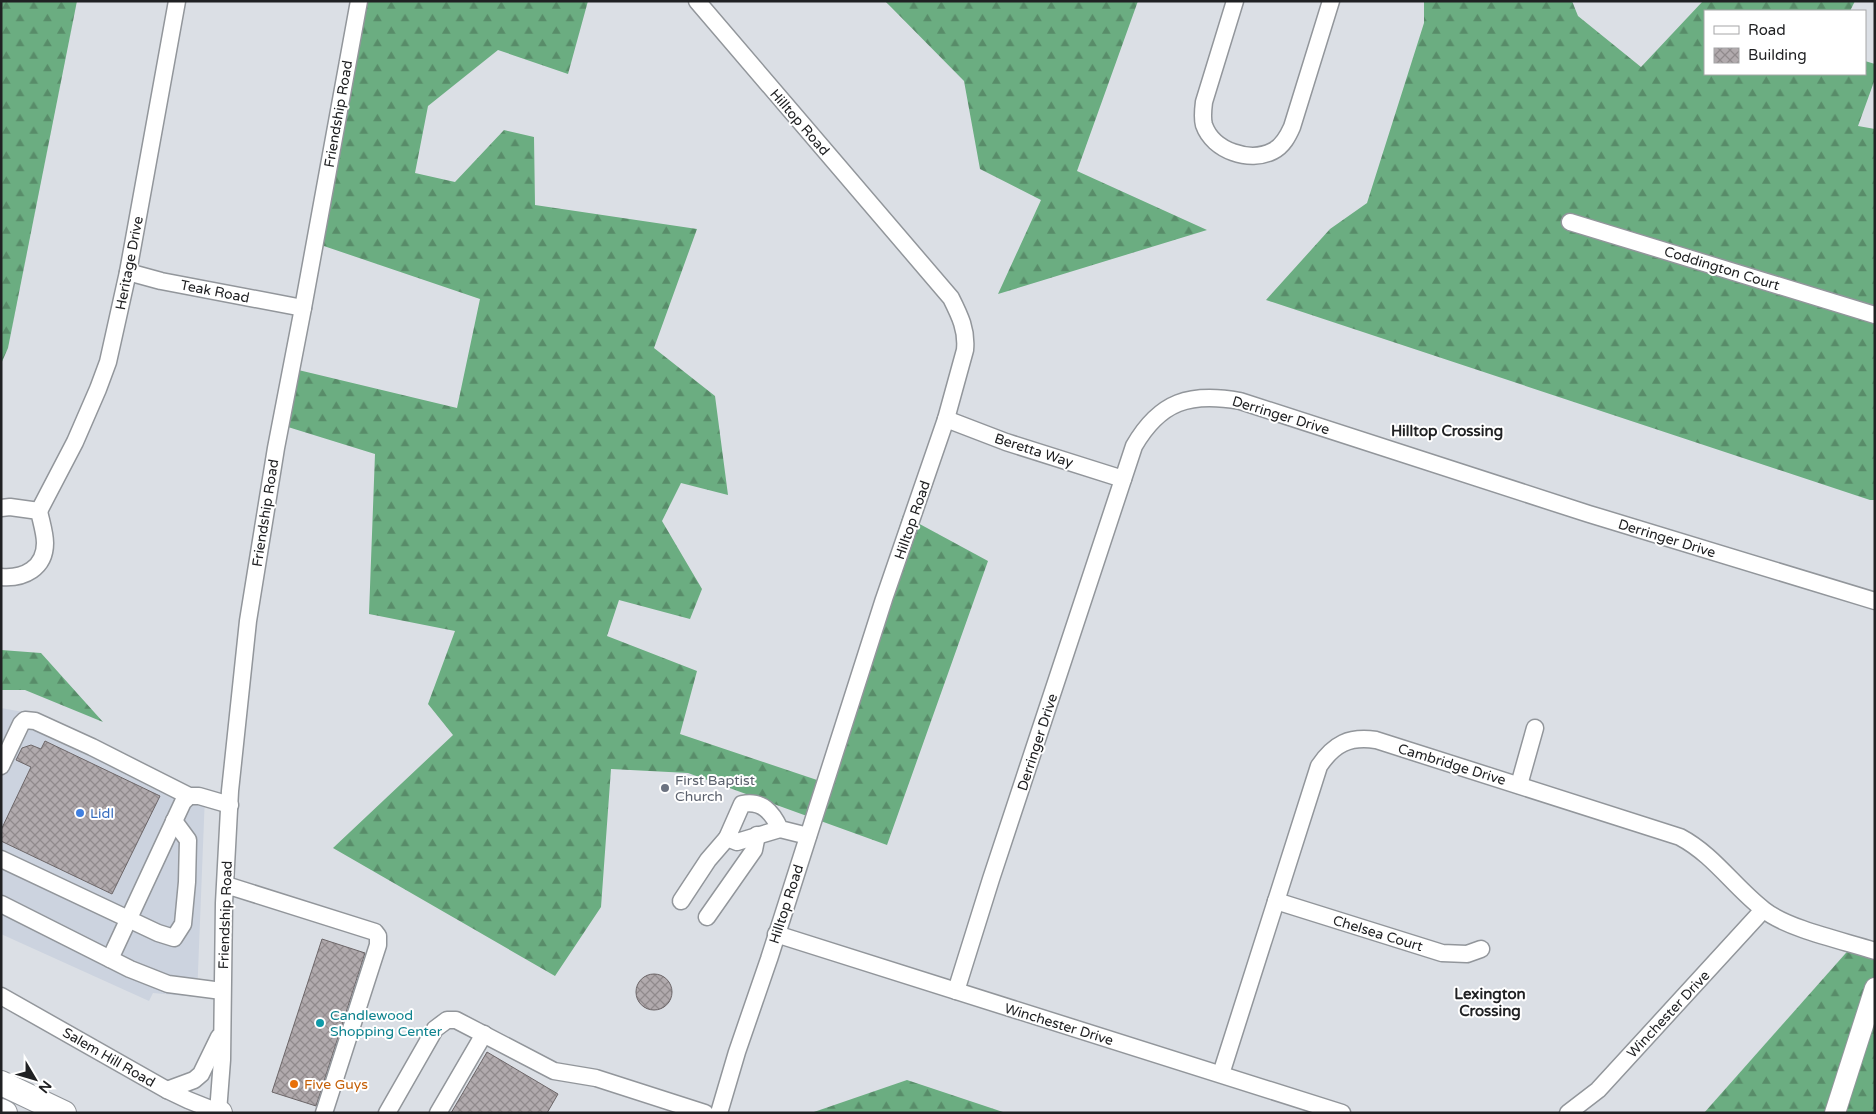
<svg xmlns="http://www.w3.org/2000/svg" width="1876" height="1114" font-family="'Varela Round',sans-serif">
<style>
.built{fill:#ccd3df}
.forest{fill:url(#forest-firs)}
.building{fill:url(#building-cross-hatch);stroke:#6c6668}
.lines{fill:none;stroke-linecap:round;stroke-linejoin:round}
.minor-casing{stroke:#92969b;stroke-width:19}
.major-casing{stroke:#92969b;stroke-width:22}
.highway-casing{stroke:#92969b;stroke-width:26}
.minor{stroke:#fff;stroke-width:16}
.major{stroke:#fff;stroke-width:20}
.highway{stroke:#fff;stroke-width:24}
.worship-dot{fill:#6b7280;stroke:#fff;stroke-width:2}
.shop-dot{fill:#3f7fe0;stroke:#fff;stroke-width:2}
.culture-dot{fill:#0f9aa8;stroke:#fff;stroke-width:2}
.food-dot{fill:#e8710a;stroke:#fff;stroke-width:2}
.labels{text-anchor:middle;stroke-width:4;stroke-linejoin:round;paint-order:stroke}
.street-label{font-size:14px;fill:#202123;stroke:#fff}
.worship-label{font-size:14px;fill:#5b616d;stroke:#fff;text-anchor:start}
.shop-label{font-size:14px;fill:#366cbe;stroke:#fff;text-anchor:start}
.culture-label{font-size:14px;fill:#0d838f;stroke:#fff;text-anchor:start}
.food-label{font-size:14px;fill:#c56008;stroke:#fff;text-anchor:start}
.neighbourhood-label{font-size:15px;font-weight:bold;fill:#202123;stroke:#fff}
</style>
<defs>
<pattern id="forest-firs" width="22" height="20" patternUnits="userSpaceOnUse" patternTransform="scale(1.25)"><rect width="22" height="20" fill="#6bad81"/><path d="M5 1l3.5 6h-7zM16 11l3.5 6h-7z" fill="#588c69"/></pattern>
<pattern id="building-cross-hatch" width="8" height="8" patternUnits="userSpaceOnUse" patternTransform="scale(1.25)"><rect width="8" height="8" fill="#b1aaad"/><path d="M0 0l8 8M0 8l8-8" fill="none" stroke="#908a8c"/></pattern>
</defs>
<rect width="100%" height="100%" fill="#dbdfe5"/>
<path class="built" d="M1 708 34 714 176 779 205 795 197 997 153 993 149 1001 1 934Z"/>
<g class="forest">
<path d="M1 1H77L8 348 1 364Z"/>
<path d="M356 1H588L568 74 498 50 428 106 415 173 455 182 504 130 534 137 535 205 697 229 654 348 715 396 728 495 681 483 662 521 702 589 690 619 619 600 607 636 697 671 680 734 820 781 903 515 988 561 887 845 688 773 611 769 601 907 555 976 333 848 453 735 428 704 455 631 369 614 375 454 275 423 290 368 457 408 480 299 312 242Z"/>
<path d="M885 1H1138L1077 171 1207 230 998 294 1041 200 980 169 964 81Z"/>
<path d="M1424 1H1572L1578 16 1641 67 1703 1H1855L1850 11H1705V74H1865V61L1875 64V79L1858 126 1875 129V500H1870L1266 300 1330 229 1367 203 1424 23Z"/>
<path d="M1 650 41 653 103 722 25 690H1Z"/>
<path d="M1853 945 1875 949V1113H1704Z"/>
<path d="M907 1080 1006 1113H811Z"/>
</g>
<g class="building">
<path d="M45 741 160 796 112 894 1 841V830L31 767 16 760 22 748 31 745 41 749Z"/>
<path d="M322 939 365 953 316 1106 272 1092Z"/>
<circle cx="654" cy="992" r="18"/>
<path d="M487 1052 558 1094 547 1113H451Z"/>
</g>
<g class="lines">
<defs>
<g id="minor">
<path d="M697 1 951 298C960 316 967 330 965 350L946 419 884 599 769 959 737 1052 719 1113"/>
<path d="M1235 1 1204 102C1203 110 1202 118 1204 125 1213 151 1250 163 1273 151 1283 146 1288 136 1292 127L1331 1"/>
<path d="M1570 222 1875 315"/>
<path d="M128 272 161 281 303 308"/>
<path d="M946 419 1006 442 1123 479"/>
<path d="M1 508 10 507 39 511C41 521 45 533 45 543 45 568 24 579 1 577"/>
<path d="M39 511 75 442 98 389 108 362 128 272 177 1"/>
<path d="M1 766 21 724 25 720 35 721 92 747 189 796H199L230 805"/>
<path d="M1519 785 1535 728"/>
<path d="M780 829 737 842 727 838 742 804C762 800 772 812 780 829L808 836"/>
<path d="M1 859 158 933 174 938 183 924 187 882 188 840 174 821"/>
<path d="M226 885 375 932 378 936V945L324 1113"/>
<path d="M681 901 708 860 727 838"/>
<path d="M1276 901 1442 953 1467 954 1481 949"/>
<path d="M1 904 130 969 168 984 222 991"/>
<path d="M707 917 754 850 757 835"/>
<path d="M776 934 1342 1113"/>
<path d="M110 959 183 802 189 796"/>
<path d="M956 991 991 879 1134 446C1160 401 1190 392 1240 401L1589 514 1875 601"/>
<path d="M1 996 167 1090 188 1100 218 1112 222 1060 224 903 230 791 248 621 276 448 303 308 359 1"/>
<path d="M1221 1074 1319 766C1334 744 1349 736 1376 740L1680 837C1714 855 1734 887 1764 910 1788 929 1844 941 1875 951"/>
<path d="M167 1090 194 1080 201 1074 219 1037"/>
<path d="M387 1113 435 1029 447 1020H456L554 1071 596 1078 705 1113"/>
<path d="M438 1113 484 1034"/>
<path d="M1568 1113 1598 1090 1763 910"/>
</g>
<path id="major" d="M1835 1113 1875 988"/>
<g id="highway">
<path d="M1 1083 64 1113"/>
<path d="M1 1111 5 1113"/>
<path d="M218 1112 220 1113"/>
</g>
</defs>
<use href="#minor" class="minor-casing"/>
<use href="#major" class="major-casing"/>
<use href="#highway" class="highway-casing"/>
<use href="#minor" class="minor"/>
<use href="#major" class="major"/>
<use href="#highway" class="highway"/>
</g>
<circle class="worship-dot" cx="665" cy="788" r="5"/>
<circle class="shop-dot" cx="80" cy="813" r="5"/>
<circle class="culture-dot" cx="320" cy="1023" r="5"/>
<circle class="food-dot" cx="294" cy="1084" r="5"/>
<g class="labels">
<g class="street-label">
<text transform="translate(338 114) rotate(-80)" y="5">Friendship Road</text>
<text transform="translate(800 122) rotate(49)" y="5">Hilltop Road</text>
<text transform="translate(129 263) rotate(-79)" y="5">Heritage Drive</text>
<text transform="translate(1722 268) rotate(17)" y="5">Coddington Court</text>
<text transform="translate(215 291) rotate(11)" y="5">Teak Road</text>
<text transform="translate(1281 415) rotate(17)" y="5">Derringer Drive</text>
<text transform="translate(1034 450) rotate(18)" y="5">Beretta Way</text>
<text transform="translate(265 513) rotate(-81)" y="5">Friendship Road</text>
<text transform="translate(912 520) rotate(-71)" y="5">Hilltop Road</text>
<text transform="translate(1667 538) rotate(17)" y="5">Derringer Drive</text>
<text transform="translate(1037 742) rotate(-72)" y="5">Derringer Drive</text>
<text transform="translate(1452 764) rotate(17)" y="5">Cambridge Drive</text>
<text transform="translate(786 904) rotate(-72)" y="5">Hilltop Road</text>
<text transform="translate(225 915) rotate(-88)" y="5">Friendship Road</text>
<text transform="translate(1378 933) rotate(17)" y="5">Chelsea Court</text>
<text transform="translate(1668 1014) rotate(-47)" y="5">Winchester Drive</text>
<text transform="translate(1059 1024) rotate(17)" y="5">Winchester Drive</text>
<text transform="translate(109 1057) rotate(30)" y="5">Salem Hill Road</text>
</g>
<g class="worship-label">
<text x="675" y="785">First Baptist<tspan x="675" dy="16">Church</tspan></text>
</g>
<g class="shop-label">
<text x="90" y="818">Lidl</text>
</g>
<g class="culture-label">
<text x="330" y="1020">Candlewood<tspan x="330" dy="16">Shopping Center</tspan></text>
</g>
<g class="food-label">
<text x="304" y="1089">Five Guys</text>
</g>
<g class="neighbourhood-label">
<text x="1447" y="436">Hilltop Crossing</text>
<text x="1490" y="999">Lexington<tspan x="1490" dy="17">Crossing</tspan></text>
</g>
</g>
<rect width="1876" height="1114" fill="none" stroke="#202123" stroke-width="5"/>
<rect x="1704" y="10" width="162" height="65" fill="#ffffff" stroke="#a6a6a7"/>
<rect x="1714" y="26" width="25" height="8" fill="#ffffff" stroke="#a6a6a7"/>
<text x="1748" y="35" font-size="15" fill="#202123">Road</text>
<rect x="1714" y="48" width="25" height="15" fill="url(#building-cross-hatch)" stroke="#a6a6a7"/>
<text x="1748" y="60" font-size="15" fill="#202123">Building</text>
<g transform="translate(35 1079) rotate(128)" stroke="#ffffff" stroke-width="4" paint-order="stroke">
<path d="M0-4L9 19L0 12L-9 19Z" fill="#202123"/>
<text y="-8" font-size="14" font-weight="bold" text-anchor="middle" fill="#202123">N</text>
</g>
</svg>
